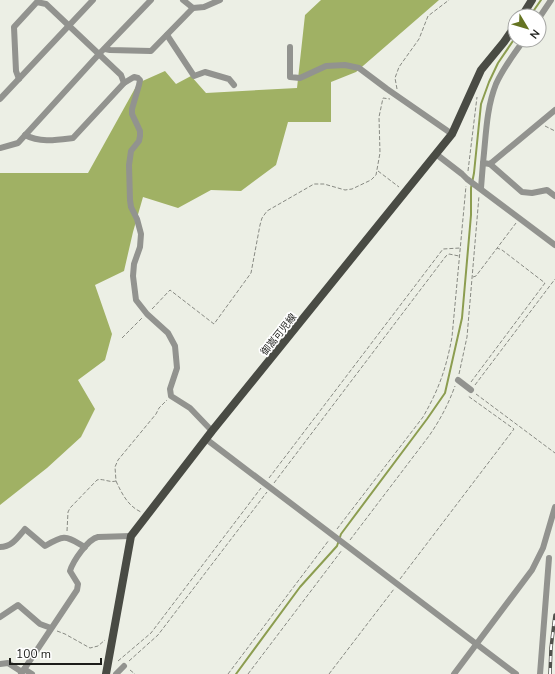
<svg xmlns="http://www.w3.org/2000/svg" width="555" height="674" font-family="'Nunito Sans','Noto Sans JP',sans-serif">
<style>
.forest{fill:#a0b164}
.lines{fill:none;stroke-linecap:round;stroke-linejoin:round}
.stream{stroke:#8c9d50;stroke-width:2}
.path{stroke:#888a83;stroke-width:1;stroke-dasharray:4 2;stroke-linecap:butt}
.minor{stroke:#92938f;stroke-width:6}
.major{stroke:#494b44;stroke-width:8}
.rail-casing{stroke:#50514c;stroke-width:3.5}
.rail{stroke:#fff;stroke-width:2;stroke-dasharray:6;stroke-linecap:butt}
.labels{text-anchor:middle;stroke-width:3.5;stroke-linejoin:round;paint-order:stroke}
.street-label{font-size:10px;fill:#1c1d19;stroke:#fff}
</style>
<rect width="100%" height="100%" fill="#ecefe5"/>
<path class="forest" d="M321 0H439L356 72 331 82V122H288L276 165 241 191 211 190 178 208 143 197 133 232 124 271 95 285 112 334 105 360 78 380 95 409 81 437 47 468 0 505V173H88L138 83 165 71 176 84 191 76 206 93 297 88 305 15Z"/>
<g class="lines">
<g class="stream">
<path d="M530 16 541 0"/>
<path d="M236 674 300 587 337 546 341 534 427 419 445 393 462 318 471 215V188L474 173 481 104 489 82 498 63 515 38"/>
</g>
<g class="path">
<path d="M397 89 395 78 399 67 419 39 428 16 449 0"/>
<path d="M545 126 555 131"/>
<path d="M378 171 399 187"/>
<path d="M468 171 477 97"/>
<path d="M473 277 476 276 516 223"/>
<path d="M152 309 170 290 214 324 251 273 260 225 262 218 267 211 314 184H324L345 190 352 189 371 180 376 175 380 153 379 117 383 98 390 99"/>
<path d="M122 338 142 318"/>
<path d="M459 374 467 337 479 196"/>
<path d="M471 382 545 283 502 250 497 248"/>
<path d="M475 385 555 279"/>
<path d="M476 394 555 453"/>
<path d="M269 478 443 249 460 248"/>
<path d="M116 481C122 494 128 506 141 512"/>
<path d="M274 483 446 256 449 254 459 256"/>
<path d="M337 529 423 417C439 389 446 369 452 337L466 186"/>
<path d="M67 531 68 512 70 508 97 480C103 478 109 483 116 481L115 467 118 460 156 414 159 408 167 400"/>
<path d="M350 540 429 436C440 420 448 405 455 386"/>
<path d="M400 579 514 429 468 396"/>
<path d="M57 631 65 634 90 648 98 646 105 640"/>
<path d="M118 661 151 633 261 488"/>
<path d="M129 661 158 635 267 492"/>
<path d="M130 670 135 674"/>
<path d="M228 674 329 540"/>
<path d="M248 674 342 550"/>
<path d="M329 674 394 589"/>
</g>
<g class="minor">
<path d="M183 0 193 8"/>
<path d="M539 18 551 0"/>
<path d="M167 35 194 76 205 72 229 79 234 85"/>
<path d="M290 47V77L300 78 326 66 345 65 359 68 387 89 452 134"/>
<path d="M105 49 110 50 151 51 193 8 204 7 220 0"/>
<path d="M19 79 16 71 14 27 37 2 46 4 121 75 124 83"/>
<path d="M0 99 93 0"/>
<path d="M25 135C40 143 57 140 73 138L124 83 134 77 138 78 140 80 139 85 132 109V114L140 131V136L139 141 131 151 129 165 130 200 131 207 137 219 141 234 140 247 134 264 133 276 136 300 147 314 168 333 175 346 177 368 170 389 171 396 190 408 212 431"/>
<path d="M0 148 18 143 100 53 151 0"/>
<path d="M436 154 462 174 467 179 555 245"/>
<path d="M483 163C486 137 486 109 496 84 503 68 514 54 524 40"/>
<path d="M490 164 522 192 532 193 547 190 555 196"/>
<path d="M481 188 483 163 490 164 555 110"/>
<path d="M458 380 471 390"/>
<path d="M206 439 516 674"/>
<path d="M0 547C12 547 18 537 25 529L45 546C66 534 65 536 85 547"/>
<path d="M0 617 18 605 40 624 51 628"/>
<path d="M0 664 8 663 22 672"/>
<path d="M24 669 32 674"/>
<path d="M21 674 77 590 78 584 70 571C73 561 88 539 98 537L131 536"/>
<path d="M116 674 124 666"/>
<path d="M454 674 532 570 543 548 555 507"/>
<path d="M540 674 549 558"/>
</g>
<g class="major">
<path d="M522 16 532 0"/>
<path d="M106 674 131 536 212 431 452 134 481 70 504 42 515 26"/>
</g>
<defs>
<path id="rail" d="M550 674 551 648 555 615"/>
</defs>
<use href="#rail" class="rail-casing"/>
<use href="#rail" class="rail"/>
</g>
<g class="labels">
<g class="street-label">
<text transform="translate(278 334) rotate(-51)" y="4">御嵩可児線</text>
</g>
</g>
<g transform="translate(527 28) rotate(128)"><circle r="19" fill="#ffffff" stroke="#a4a5a3"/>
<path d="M0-3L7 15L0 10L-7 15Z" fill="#657422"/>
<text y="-6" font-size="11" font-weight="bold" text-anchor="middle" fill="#1c1d19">N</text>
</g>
<path d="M10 658v6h91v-6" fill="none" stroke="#1c1d19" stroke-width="2"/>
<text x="16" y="658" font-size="12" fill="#1c1d19" stroke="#ffffff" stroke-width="3" paint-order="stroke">100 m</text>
</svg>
